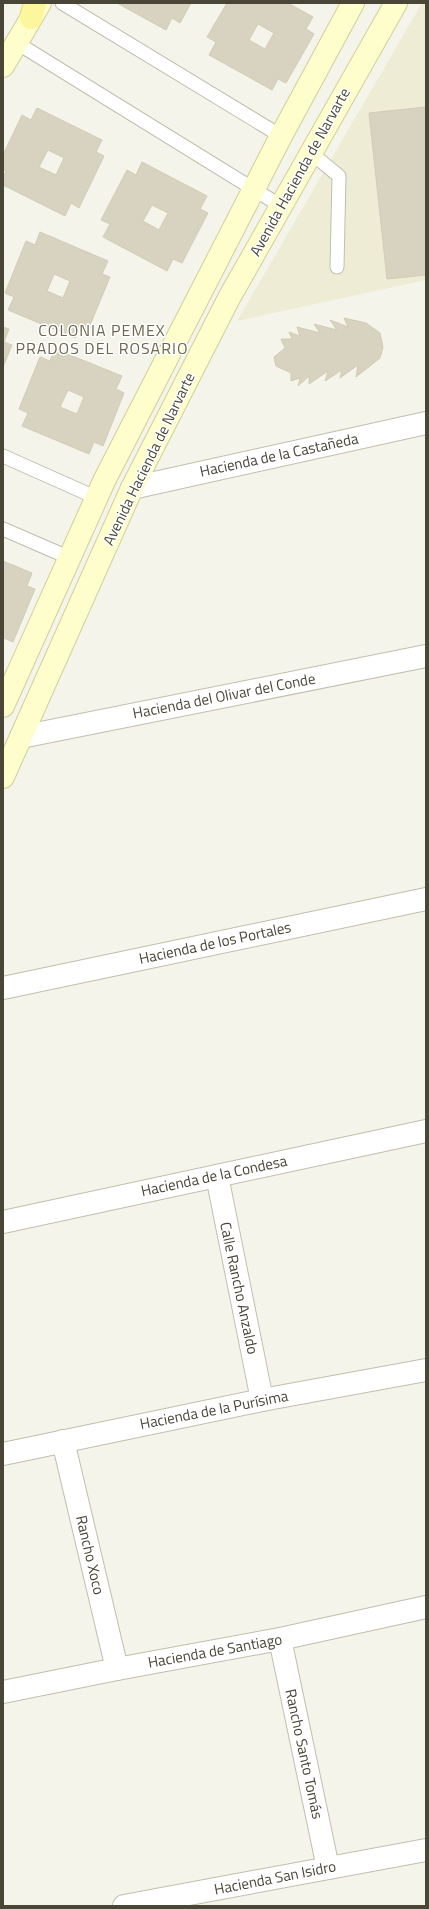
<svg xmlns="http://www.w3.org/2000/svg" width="429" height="1909" font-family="'Titillium Web',sans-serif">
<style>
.education{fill:#eeecd5}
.building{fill:#d7d3c0;stroke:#d1ccb3;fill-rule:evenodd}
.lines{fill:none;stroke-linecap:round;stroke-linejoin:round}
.lane-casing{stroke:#c1bead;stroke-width:15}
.street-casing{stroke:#c1bead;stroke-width:24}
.secondary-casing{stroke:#d1cf99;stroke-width:24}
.primary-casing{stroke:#e2d96b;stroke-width:24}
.lane{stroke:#fff;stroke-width:13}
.street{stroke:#fff;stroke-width:22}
.secondary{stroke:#fefdcc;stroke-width:22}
.primary{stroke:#fcf69c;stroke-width:22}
.labels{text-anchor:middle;stroke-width:3;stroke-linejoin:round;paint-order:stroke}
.street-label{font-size:15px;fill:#494638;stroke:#fff}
.neighbourhood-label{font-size:16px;letter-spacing:1px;fill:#6c6750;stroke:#fff}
</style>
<rect width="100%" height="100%" fill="#f5f4eb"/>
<path class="education" d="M422 3H426V280L237 321Z"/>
<g class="building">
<path d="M117 3H191L180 23 172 18 166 30Z"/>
<path d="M227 3H288L313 17 306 29 314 34 286 83 278 79 272 90 209 55 216 42 207 37ZM258 24 274 33 265 49 249 40Z"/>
<path d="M426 107V275L387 279 369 113Z"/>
<path d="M37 108 102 140 96 152 104 156 79 208 71 203 65 216 3 185V177L6 171 3 169V155L22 115 31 120ZM48 150 64 158 56 175 39 167Z"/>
<path d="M142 162 207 196 200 209 208 213 182 263 173 259 167 271 103 237 110 224 101 220 127 170 136 175ZM152 205 168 213 159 230 143 221Z"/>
<path d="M40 232 108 261 102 274 110 277 88 330 80 326 75 338 8 310 14 297 5 293 26 241 35 245ZM54 274 70 281 63 298 47 291Z"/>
<path d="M344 318 366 323 380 333 383 347 380 358 356 377 358 365 340 378 342 370 325 381 328 371 309 384V376L298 386 300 378 291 381V373L276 366 274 357 285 348 281 339H292L289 332 300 336 297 327 320 333 314 324 337 330 330 320 348 327Z"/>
<path d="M3 327 9 329 4 342 12 345 3 367Z"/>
<path d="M55 349 122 376 116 389 124 393 103 446 94 442 89 454 22 426 28 413 19 409 40 357 50 361ZM68 390 84 397 77 414 60 407Z"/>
<path d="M3 561 32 573 27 586 35 589 13 642 4 638 3 642Z"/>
</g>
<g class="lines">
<defs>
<g id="lane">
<path d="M62 3 281 136"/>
<path d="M17 43 281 206"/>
<path d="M311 153 339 176 337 267"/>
<path d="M3 456 97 498"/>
<path d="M3 529 70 558"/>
</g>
<g id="street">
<path d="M132 488 426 423"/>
<path d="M21 737 426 656"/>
<path d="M3 988 426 899"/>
<path d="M217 1176 262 1400"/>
<path d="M3 1222 426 1131"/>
<path d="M63 1441 117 1669"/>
<path d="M3 1454 262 1400 426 1370"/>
<path d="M280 1639 328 1868"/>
<path d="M3 1692 117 1669 280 1639 426 1607"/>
<path d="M124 1906 426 1850"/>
</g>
<g id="secondary">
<path d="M3 66 40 3"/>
<path d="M3 706 105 479 281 136 353 3"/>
<path d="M3 777 132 488 229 298 396 3"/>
</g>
<path id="primary" d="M31 18 35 3"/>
</defs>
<use href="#lane" class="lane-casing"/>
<use href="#street" class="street-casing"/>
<use href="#secondary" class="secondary-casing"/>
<use href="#primary" class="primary-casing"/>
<use href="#lane" class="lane"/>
<use href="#street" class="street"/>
<use href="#secondary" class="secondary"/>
<use href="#primary" class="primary"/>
</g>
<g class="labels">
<g class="street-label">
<text transform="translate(300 172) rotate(-61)" y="5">Avenida Hacienda de Narvarte</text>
<text transform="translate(279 455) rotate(-12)" y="5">Hacienda de la Castañeda</text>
<text transform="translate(149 459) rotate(-64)" y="5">Avenida Hacienda de Narvarte</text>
<text transform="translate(224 696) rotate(-11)" y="5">Hacienda del Olivar del Conde</text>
<text transform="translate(215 943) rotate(-12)" y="5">Hacienda de los Portales</text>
<text transform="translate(214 1176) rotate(-12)" y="5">Hacienda de la Condesa</text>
<text transform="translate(239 1288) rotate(78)" y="5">Calle Rancho Anzaldo</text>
<text transform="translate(214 1410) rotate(-11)" y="5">Hacienda de la Purísima</text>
<text transform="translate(90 1555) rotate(77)" y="5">Rancho Xoco</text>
<text transform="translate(215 1651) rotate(-10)" y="5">Hacienda de Santiago</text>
<text transform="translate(304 1754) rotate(78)" y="5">Rancho Santo Tomás</text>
<text transform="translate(275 1878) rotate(-11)" y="5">Hacienda San Isidro</text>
</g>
<g class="neighbourhood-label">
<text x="102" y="336">COLONIA PEMEX<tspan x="102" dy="18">PRADOS DEL ROSARIO</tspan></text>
</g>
</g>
<rect width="429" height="1909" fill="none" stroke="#494638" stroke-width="8"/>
</svg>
